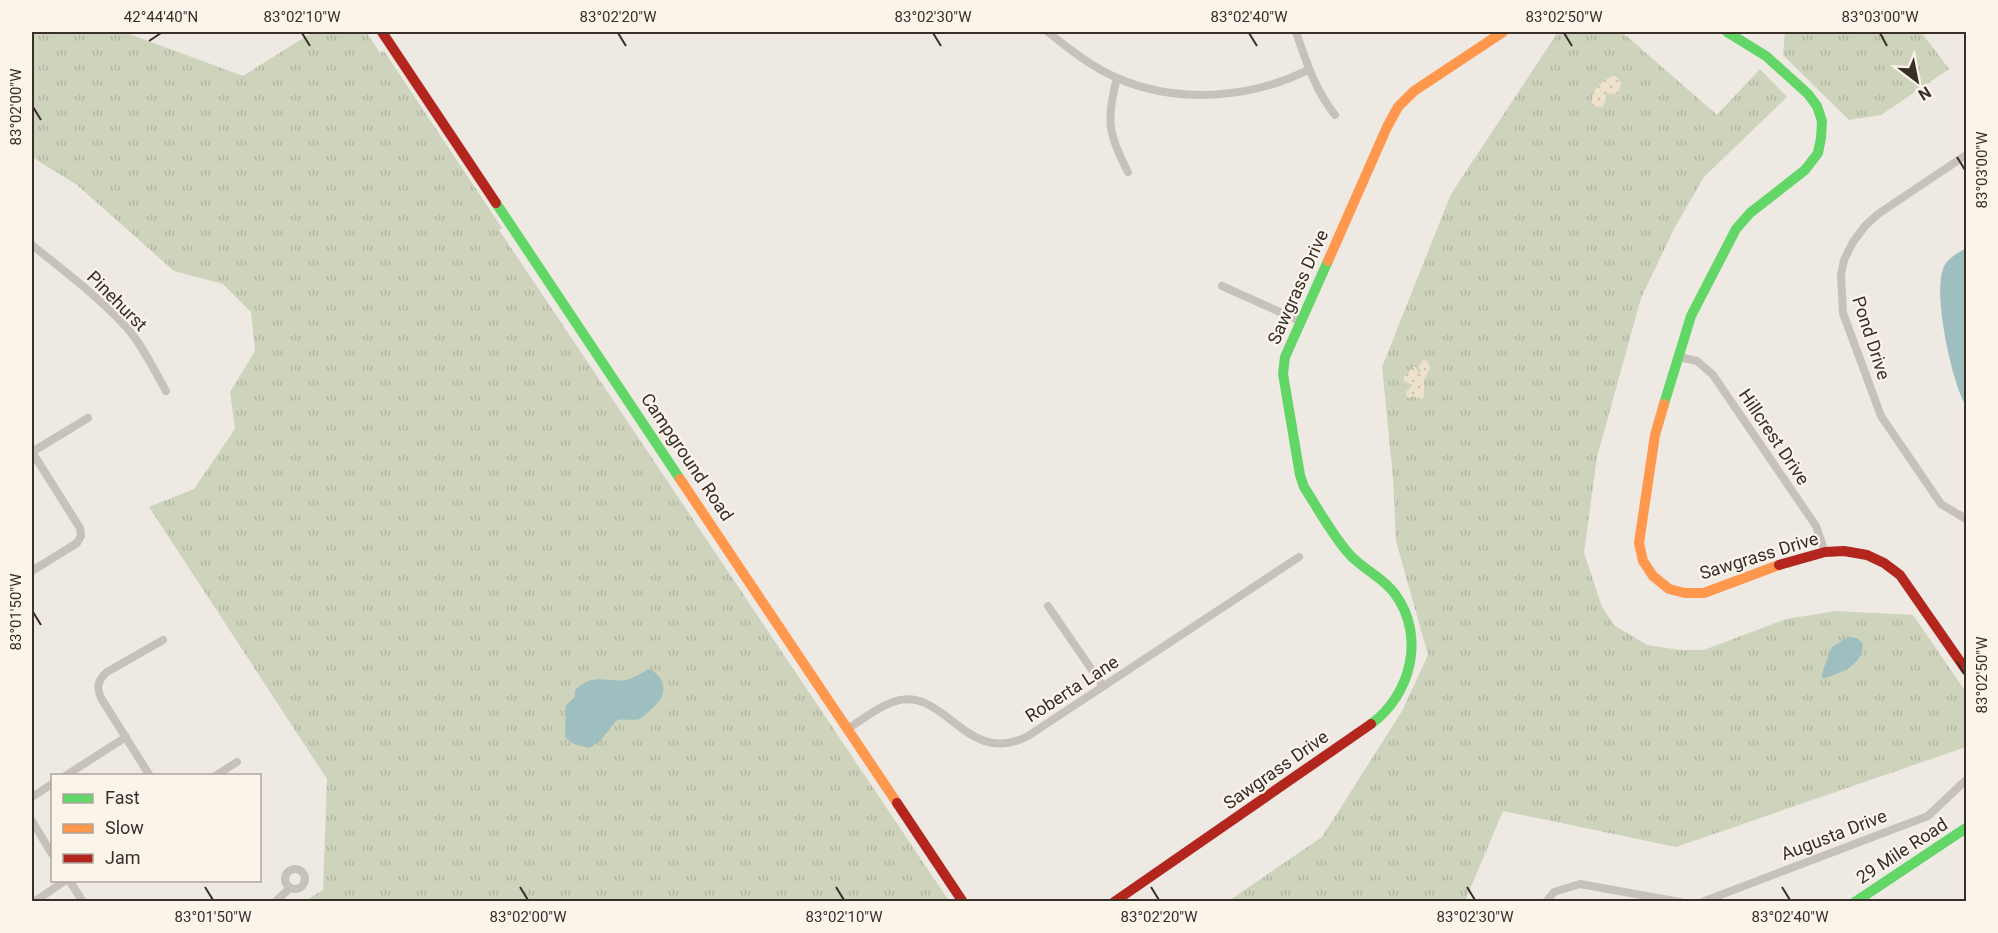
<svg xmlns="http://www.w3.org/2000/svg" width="1998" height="933" font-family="Roboto,sans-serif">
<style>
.grass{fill:url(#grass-tufts)}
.sand{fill:url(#sand-dots)}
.water{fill:#9ebebf}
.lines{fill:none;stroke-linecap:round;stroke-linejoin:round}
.street{stroke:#c7c1bb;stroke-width:8}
.fast{stroke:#63d668;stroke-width:10}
.slow{stroke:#ff974d;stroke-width:10}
.jam{stroke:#b3261e;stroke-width:10}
.ticks{fill:none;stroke:#382f29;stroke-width:2}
.labels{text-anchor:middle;stroke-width:4.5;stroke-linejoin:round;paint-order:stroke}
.street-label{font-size:18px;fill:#382f29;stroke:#faf4eb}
.neatline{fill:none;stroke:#382f29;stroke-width:2}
.ticks-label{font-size:15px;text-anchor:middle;fill:#382f29}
</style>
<defs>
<pattern id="grass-tufts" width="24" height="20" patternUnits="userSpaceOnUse" patternTransform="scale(1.5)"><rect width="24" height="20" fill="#ced4bc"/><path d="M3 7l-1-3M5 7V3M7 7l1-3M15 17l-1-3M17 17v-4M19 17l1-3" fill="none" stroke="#b2b6a2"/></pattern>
<pattern id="sand-dots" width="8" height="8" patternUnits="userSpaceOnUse" patternTransform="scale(1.5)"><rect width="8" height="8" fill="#eee3ca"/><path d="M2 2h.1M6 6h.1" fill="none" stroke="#cdc3ae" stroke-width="1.8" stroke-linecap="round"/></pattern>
</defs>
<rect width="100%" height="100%" fill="#eee9e3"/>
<g class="grass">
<path d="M32 32H124L243 76 313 32H366L380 53 384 51 502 228 499 230 949 901H305L323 890 327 779 149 507 194 489 235 429 230 392 255 351 251 312 223 284 174 271 77 185 32 157Z"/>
<path d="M1558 32H1622L1717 115 1760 69 1787 97 1704 177 1675 227 1641 298 1597 457 1584 553 1602 607 1614 625 1647 645 1680 650H1704L1786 619 1836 611 1913 615 1966 692V747L1676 847 1503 811 1465 901 1227 902 1322 837 1402 711 1428 655 1396 541 1393 478 1382 367 1451 194Z"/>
<path d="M1785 32H1921L1949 69 1881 115 1849 120 1783 55Z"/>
</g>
<g class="sand">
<path d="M1613 76 1617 77 1621 83 1619 91 1616 94 1606 93 1605 102 1602 107 1593 106C1588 93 1601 81 1613 76Z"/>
<path d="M1423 360 1427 361 1430 368 1424 380V397L1420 401 1414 396 1407 398 1406 392 1413 385 1404 381V377L1413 367H1416L1418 373H1421L1419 366Z"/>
</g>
<g class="water">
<path d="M1966 248V406C1952 383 1933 296 1943 269 1946 259 1958 253 1966 248Z"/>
<path d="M1848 637 1857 638 1863 644C1862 667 1840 673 1822 679 1821 670 1829 657 1832 647Z"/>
<path d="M648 669C659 672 667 685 662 696 659 703 648 713 641 718 636 722 625 718 617 720L599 742 589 748 574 744 565 737 566 705 575 697V690C595 672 604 683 626 680 634 678 642 673 648 669Z"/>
</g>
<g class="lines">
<g class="street">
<path d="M1048 32C1069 49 1092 67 1117 78 1177 104 1250 99 1308 70"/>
<path d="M1296 32C1306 61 1315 90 1335 115"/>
<path d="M1117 78C1106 120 1108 134 1128 172"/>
<path d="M1966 155 1878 214 1865 226 1853 242 1844 260 1841 275 1843 313 1881 416 1941 504 1966 519"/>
<path d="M32 245C64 271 99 297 127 328 143 346 154 370 166 391"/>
<path d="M1222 286 1300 321"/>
<path d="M1679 357 1697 361 1713 375 1816 526 1825 552"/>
<path d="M32 452 88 418"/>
<path d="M32 571 77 543 81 536 80 528 32 452"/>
<path d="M1048 606 1103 686"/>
<path d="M849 728C863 719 878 707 893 702 945 683 965 769 1028 736L1299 557"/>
<path d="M65 776 126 737"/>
<path d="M150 776 101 698C96 687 98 680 107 672L163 640"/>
<path d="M215 776 237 762"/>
<path d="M32 797 52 784"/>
<path d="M32 821 52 854"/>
<circle cx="295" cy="879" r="10"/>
<path d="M69 880 83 902"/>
<path d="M34 902 66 880"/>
<path d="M275 902 290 888"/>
<path d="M1546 902 1554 892 1580 884 1680 902"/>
<path d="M1702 902 1928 816 1966 780"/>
</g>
<g class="fast">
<path d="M496 203 680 479"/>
<path d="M1328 261 1285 357 1283 374 1300 475 1304 487C1319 510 1332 535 1350 555 1364 570 1384 578 1395 594 1426 636 1411 695 1371 724"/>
<path d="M1664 404 1691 316 1736 229 1750 213 1805 170 1818 153 1821 138 1822 121 1817 106 1808 94 1766 56 1727 32"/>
<path d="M1855 902 1966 828"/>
</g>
<g class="slow">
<path d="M1328 261 1387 127 1398 107 1414 91 1503 32"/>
<path d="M1664 404 1655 435 1639 543 1643 561 1653 576 1669 589 1685 593H1704L1779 565"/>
<path d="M680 479 897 803"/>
</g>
<g class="jam">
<path d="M382 32 496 203"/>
<path d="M1779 565 1825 552 1844 551 1867 555 1884 563 1900 575 1966 670"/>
<path d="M897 803 963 902"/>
<path d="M1114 902 1371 724"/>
</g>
</g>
<path class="ticks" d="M302 33 310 46M618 33 626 46M933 33 941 46M1249 33 1257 46M1564 33 1572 46M1880 33 1887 46M149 41 161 33M33 107 41 120M1957 157 1965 170M33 612 41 625M1957 662 1965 675M205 887 213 900M520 887 528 900M836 887 844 900M1151 887 1159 900M1467 887 1475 900M1782 887 1790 900"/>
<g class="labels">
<g class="street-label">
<text transform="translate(1298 287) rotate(-66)" y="6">Sawgrass Drive</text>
<text transform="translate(117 301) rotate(45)" y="6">Pinehurst</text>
<text transform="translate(1871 338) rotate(72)" y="6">Pond Drive</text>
<text transform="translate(1774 437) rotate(56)" y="6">Hillcrest Drive</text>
<text transform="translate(687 457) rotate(56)" y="6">Campground Road</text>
<text transform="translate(1759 556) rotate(-17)" y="6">Sawgrass Drive</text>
<text transform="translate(1072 689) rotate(-33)" y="6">Roberta Lane</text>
<text transform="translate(1276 770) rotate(-35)" y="6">Sawgrass Drive</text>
<text transform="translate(1834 835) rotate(-21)" y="6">Augusta Drive</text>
<text transform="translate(1902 851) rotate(-33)" y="6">29 Mile Road</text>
</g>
</g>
<rect width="1998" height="933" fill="none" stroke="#faf4eb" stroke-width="66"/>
<rect x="51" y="774" width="210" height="108" fill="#faf4eb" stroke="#aca59d" stroke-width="1.5"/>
<rect x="63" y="794" width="30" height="9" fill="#63d668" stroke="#aca59d" stroke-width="1.5"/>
<text x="105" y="804" font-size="18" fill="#382f29">Fast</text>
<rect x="63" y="824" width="30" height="9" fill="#ff974d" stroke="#aca59d" stroke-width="1.5"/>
<text x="105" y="834" font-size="18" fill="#382f29">Slow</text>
<rect x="63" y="854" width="30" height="9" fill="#b3261e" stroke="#aca59d" stroke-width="1.5"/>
<text x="105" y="864" font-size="18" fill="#382f29">Jam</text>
<g transform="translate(1917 81) rotate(148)" stroke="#faf4eb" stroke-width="4.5" paint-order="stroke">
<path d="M0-4.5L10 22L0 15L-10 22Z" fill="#382f29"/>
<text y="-9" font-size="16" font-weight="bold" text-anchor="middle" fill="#382f29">N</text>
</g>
<rect x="33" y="33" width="1932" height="867" class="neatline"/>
<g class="ticks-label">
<text x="161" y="22">42°44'40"N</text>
<text x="302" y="22">83°02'10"W</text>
<text x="618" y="22">83°02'20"W</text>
<text x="933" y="22">83°02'30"W</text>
<text x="1249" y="22">83°02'40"W</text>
<text x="1564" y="22">83°02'50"W</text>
<text x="1880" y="22">83°03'00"W</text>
<text transform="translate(16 107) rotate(-90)" y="5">83°02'00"W</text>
<text transform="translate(1982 170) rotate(-90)" y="5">83°03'00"W</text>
<text transform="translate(16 612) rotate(-90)" y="5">83°01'50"W</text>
<text transform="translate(1982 675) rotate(-90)" y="5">83°02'50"W</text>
<text x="213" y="922">83°01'50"W</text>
<text x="528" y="922">83°02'00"W</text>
<text x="844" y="922">83°02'10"W</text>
<text x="1159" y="922">83°02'20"W</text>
<text x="1475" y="922">83°02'30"W</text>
<text x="1790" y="922">83°02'40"W</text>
</g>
</svg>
